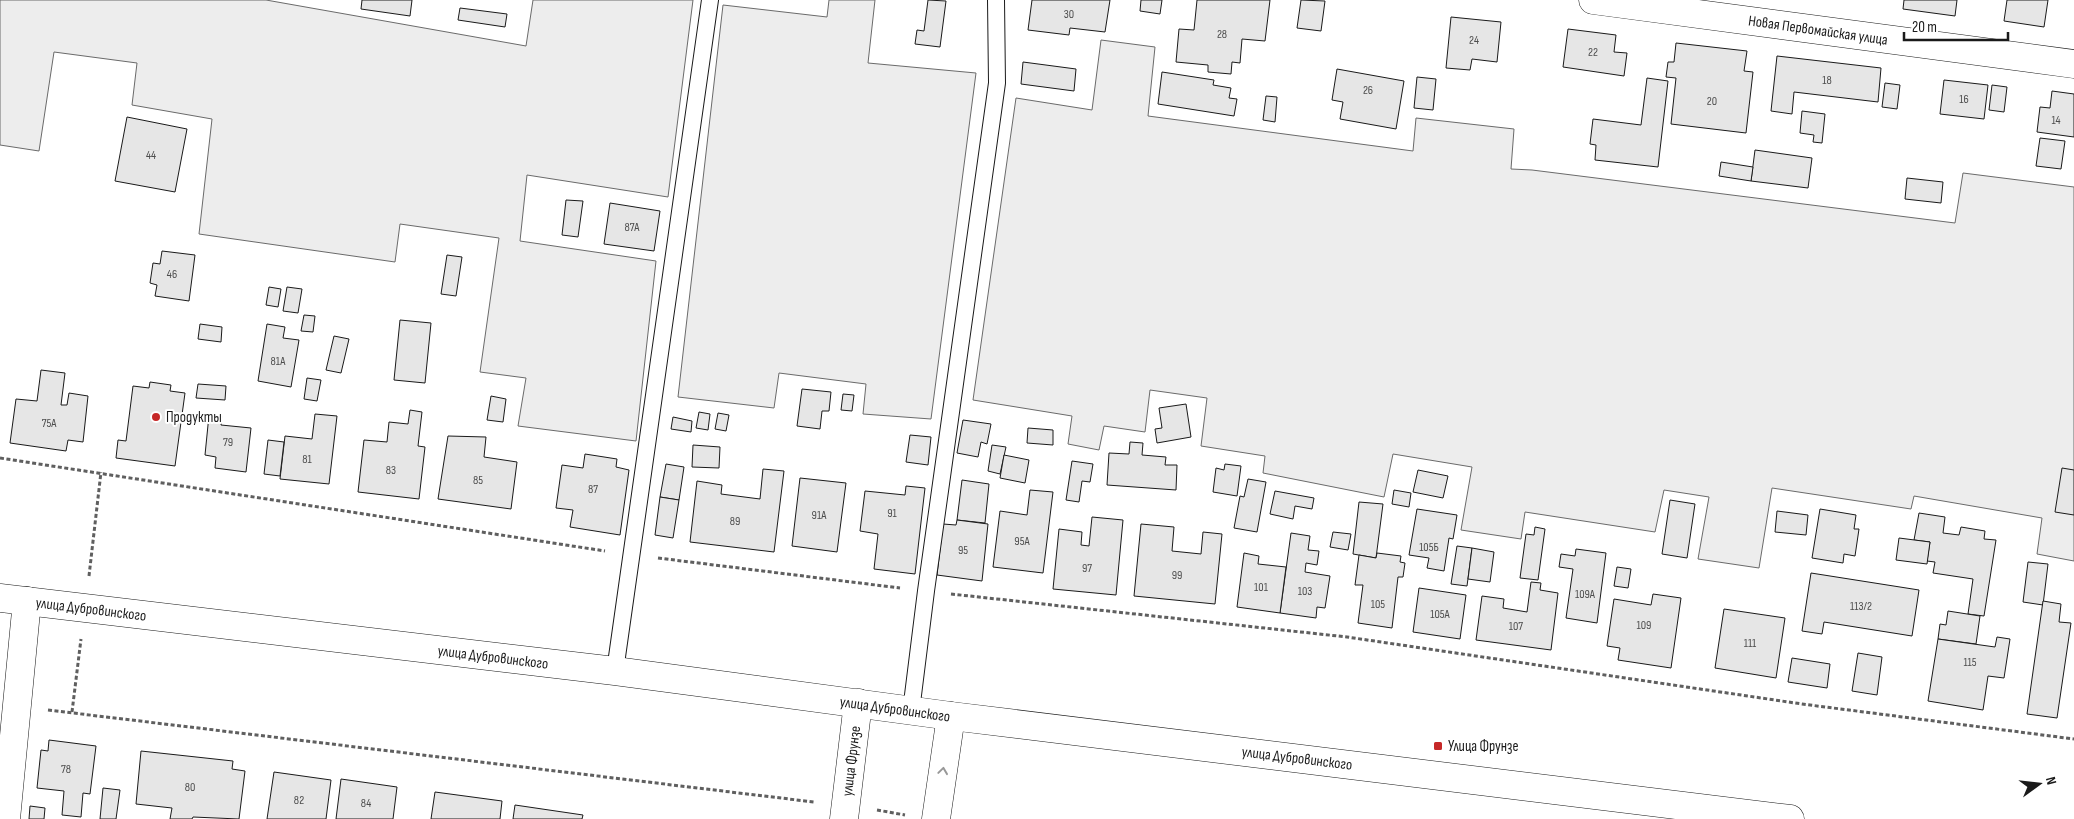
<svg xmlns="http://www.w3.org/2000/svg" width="2074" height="819" font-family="'Sofia Sans Condensed',sans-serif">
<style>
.built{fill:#ededed;stroke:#6a6a6a}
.building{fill:#e6e6e6;stroke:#1a1a1a}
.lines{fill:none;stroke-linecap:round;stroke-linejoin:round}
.lane-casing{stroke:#1a1a1a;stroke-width:18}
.street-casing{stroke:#1a1a1a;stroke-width:29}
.primary-casing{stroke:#1a1a1a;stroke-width:29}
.path{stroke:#5f5f5f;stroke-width:3;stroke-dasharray:4 2.5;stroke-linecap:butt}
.lane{stroke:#fff;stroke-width:16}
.street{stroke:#fff;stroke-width:28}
.primary{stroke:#fff;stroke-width:28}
.oneway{stroke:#989898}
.poi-dot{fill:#c62828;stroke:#fff;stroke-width:2}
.labels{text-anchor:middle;stroke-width:4;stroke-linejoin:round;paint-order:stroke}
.number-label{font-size:12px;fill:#4d4d4d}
.street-label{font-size:15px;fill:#1a1a1a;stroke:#fff}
.poi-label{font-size:15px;fill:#1a1a1a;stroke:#fff;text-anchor:start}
</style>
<rect width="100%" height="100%" fill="#fff"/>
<g class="built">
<path d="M0 0H266L526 46 533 0H693L668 197 527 175 520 241 656 261 636 441 518 426 526 378 480 372 499 238 400 224 395 262 199 234 212 119 132 105 137 63 54 52 39 151 0 145Z"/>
<path d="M829 0H875L868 63 976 73 931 419 863 414 866 384 779 373 774 408 678 397 723 5 827 17Z"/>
<path d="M1101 40 1155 47 1148 116 1413 151 1416 118 1514 129 1511 169 1532 170 1955 223 1963 173 2074 187V561L2037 554 2042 518 1914 496 1911 509 1772 488 1759 568 1698 559 1709 497 1664 490 1655 532 1525 512 1521 539 1461 530 1472 467 1393 454 1384 497 1263 473 1265 456 1201 446 1207 398 1150 390 1145 432 1104 426 1099 450 1068 444 1072 416 973 400 1016 98 1092 110Z"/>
</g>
<g class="building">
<path d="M362 0H412L410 16 361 9Z"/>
<path d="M928 0 946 1 940 47 915 44 917 30 924 31Z"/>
<path d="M1032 0H1110L1105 32 1070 28 1069 35 1028 30Z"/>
<path d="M1141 0H1162L1160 14 1140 11Z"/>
<path d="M1197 0H1270L1265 41 1242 39 1240 63 1232 62 1231 74 1208 72V65L1176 62 1179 29 1194 30Z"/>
<path d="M1301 0 1325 1 1321 31 1297 28Z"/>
<path d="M1904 0H1957L1955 16 1903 9Z"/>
<path d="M2007 0H2048L2044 27 2004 21Z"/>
<path d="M460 8 507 14 505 27 458 20Z"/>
<path d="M1451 17 1501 22 1497 62 1472 59 1470 70 1446 68Z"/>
<path d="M1568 29 1616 35 1614 52 1627 53 1624 76 1563 67Z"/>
<path d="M1676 43 1747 51 1744 71 1753 72 1746 133 1671 124 1676 78 1666 77 1668 62H1674Z"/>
<path d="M1777 56 1881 68 1878 102 1794 92 1792 114 1771 111Z"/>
<path d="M1023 62 1076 69 1074 91 1021 84Z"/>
<path d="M1337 69 1404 81 1396 129 1340 119 1343 102 1332 100Z"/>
<path d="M1162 72 1214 80 1213 85 1231 88 1229 98 1237 99 1234 116 1158 104Z"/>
<path d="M1417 77 1436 79 1433 110 1414 108Z"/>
<path d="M1647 78 1668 81 1658 167 1595 160 1596 145 1590 144 1593 119 1641 125Z"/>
<path d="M1944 80 1988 85 1984 119 1940 114Z"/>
<path d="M1885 83 1900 85 1897 109 1882 107Z"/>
<path d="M1992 85 2007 87 2004 112 1989 110Z"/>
<path d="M2052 91 2074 94V137L2037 132 2040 107 2050 108Z"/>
<path d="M1266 96 1277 97 1275 122 1263 120Z"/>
<path d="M1802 111 1825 114 1822 143 1813 142 1814 135 1800 133Z"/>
<path d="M127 117 187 129 175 192 115 181Z"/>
<path d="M2040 138 2065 141 2061 169 2036 166Z"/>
<path d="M1755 150 1812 158 1808 188 1751 181Z"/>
<path d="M1721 162 1753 167 1751 181 1719 176Z"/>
<path d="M1907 178 1943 182 1941 203 1905 199Z"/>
<path d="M566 200 583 201 578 237 562 235Z"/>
<path d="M610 203 660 211 654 251 604 244Z"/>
<path d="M162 251 195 255 189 301 155 296 157 285 150 283 153 263 160 264Z"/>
<path d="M447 255 462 257 456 296 441 294Z"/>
<path d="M269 287 281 289 278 307 266 305Z"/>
<path d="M287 287 302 289 298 313 283 311Z"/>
<path d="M304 315 315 316 313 332 301 331Z"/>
<path d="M400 320 431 323 425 383 394 380Z"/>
<path d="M200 324 222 327 221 342 198 339Z"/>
<path d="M267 324 285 327 283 338 299 340 291 387 258 381Z"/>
<path d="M334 336 349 339 341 373 326 370Z"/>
<path d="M41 370 65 373 61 405H67L69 393 88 396 83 442 68 440 66 451 10 443 16 399 37 401Z"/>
<path d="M307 378 321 380 317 401 304 399Z"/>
<path d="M150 382 171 385 170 391 185 393 175 466 116 458 118 440 126 441 133 386 149 388Z"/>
<path d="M198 384 226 386 225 400 196 398Z"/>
<path d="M802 389 831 392 829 411H822L820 429 797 426Z"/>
<path d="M843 394 854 395 852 411 841 410Z"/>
<path d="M491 396 506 399 503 422 487 420Z"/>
<path d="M1186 404 1191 437 1157 443 1155 429 1162 428 1159 408Z"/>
<path d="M410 410 422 412 418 446 425 447 419 499 358 492 364 440 387 442 389 422 408 424Z"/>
<path d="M699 412 710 414 708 430 696 428Z"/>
<path d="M718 413 729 415 726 431 715 429Z"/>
<path d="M315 414 337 416 329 484 280 479 285 436 312 439Z"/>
<path d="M209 415 222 416 221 425 251 428 246 472 215 468 216 457 205 455Z"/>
<path d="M673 417 692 421 691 432 671 429Z"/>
<path d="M963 420 991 424 987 444 981 442 978 457 957 453Z"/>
<path d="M1028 428 1053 430V445L1027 443Z"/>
<path d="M910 435 931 437 928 465 906 462Z"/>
<path d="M448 436 486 437 484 457 517 462 511 509 438 499Z"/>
<path d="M268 440 284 442 280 476 264 474Z"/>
<path d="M1130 442 1143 443 1142 455 1166 457 1165 465H1177L1176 490 1107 485 1109 453 1129 454Z"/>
<path d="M693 445 720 447 719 468 692 467Z"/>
<path d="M992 445 1006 447 1000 474 988 471Z"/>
<path d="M585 454 617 459 616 467 629 470 620 535 570 527 573 510 556 508 562 465 583 468Z"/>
<path d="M1004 455 1029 460 1025 483 1000 478Z"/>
<path d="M1072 461 1093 464 1090 482 1082 481 1079 502 1066 500Z"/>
<path d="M666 464 684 467 679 500 660 497Z"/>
<path d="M1225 464 1241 466 1237 496 1213 492 1216 468 1224 470Z"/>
<path d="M2062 468 2074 470V515L2055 512Z"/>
<path d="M763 469 784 471 774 552 690 542 697 481 722 485 721 494 760 499Z"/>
<path d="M1418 470 1448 476 1443 498 1413 492Z"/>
<path d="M800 478 846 483 837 552 792 546Z"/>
<path d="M1248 479 1266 482 1257 532 1234 528 1240 496 1244 497Z"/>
<path d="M962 480 989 484 985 523 957 520Z"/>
<path d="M906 486 925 488 915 574 874 569 878 534 860 531 865 491 905 495Z"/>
<path d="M1030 490 1053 492 1043 573 993 567 1000 511 1027 515Z"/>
<path d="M1394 490 1411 493 1409 507 1392 504Z"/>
<path d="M1275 491 1314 498 1312 509 1295 506 1293 519 1270 514Z"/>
<path d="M660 497 679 500 673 538 655 535Z"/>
<path d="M1670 500 1695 504 1687 558 1662 554Z"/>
<path d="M1359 502 1383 504 1376 558 1353 554Z"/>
<path d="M1417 509 1457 515 1453 539 1449 538 1444 571 1427 568 1429 558 1409 555Z"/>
<path d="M1820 509 1856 515 1854 529H1859L1855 556 1844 554 1843 563 1812 558Z"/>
<path d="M1777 511 1808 515 1806 535 1775 532Z"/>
<path d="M1919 513 1945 517 1943 533 1959 535 1961 527 1985 531 1984 539 1996 540 1984 616 1968 614 1973 579 1933 573 1935 562 1927 561 1930 542 1914 540Z"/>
<path d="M1092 517 1123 520 1116 595 1053 589 1059 529 1082 532 1081 545 1089 546Z"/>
<path d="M957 520 988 524 982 581 937 575 943 524 956 525Z"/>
<path d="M1141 524 1174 527 1172 551 1201 554 1203 532 1222 534 1215 604 1134 596Z"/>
<path d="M1535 527 1545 529 1538 580 1520 578 1526 534 1534 535Z"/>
<path d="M1333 532 1351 534 1348 550 1330 547Z"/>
<path d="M1291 533 1310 536 1308 550 1319 551 1317 565 1306 563 1305 572 1330 576 1325 608 1317 607 1316 618 1280 613Z"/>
<path d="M1899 538 1930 542 1927 564 1896 560Z"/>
<path d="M1457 546 1472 548 1467 586 1451 584Z"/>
<path d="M1472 548 1494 552 1490 582 1468 579Z"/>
<path d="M1576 549 1606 553 1597 623 1566 618 1573 569 1559 567 1561 554 1575 556Z"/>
<path d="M1244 553 1259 556 1258 564 1286 567 1280 613 1237 607Z"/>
<path d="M1377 553 1401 556 1400 562 1405 563 1403 577H1398L1392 628 1358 623 1363 585H1355L1359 555 1376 558Z"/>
<path d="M2028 562 2048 564 2043 605 2023 602Z"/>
<path d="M1617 567 1631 569 1628 588 1614 586Z"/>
<path d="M1811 573 1919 590 1912 636 1824 622 1822 634 1802 631Z"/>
<path d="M1531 582 1541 583 1540 590 1558 593 1551 650 1476 640 1482 596 1504 599 1503 608 1527 612Z"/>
<path d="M1419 588 1466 595 1460 639 1413 632Z"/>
<path d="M1653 594 1681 598 1671 668 1618 660 1620 648 1607 646 1614 599 1651 605Z"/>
<path d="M2043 601 2061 604 2059 622 2071 623 2057 718 2027 714Z"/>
<path d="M1724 609 1785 618 1776 678 1715 668Z"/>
<path d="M1948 611 1980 616 1976 644 1938 639 1940 624 1946 625Z"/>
<path d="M1997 637 2010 639 2004 678 1988 676 1983 710 1928 701 1938 639 1995 647Z"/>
<path d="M1858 653 1882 657 1877 695 1852 691Z"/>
<path d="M1792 658 1830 664 1827 688 1788 682Z"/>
<path d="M49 740 96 746 90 794 83 793 81 817 62 815 64 791 37 788 41 750 48 751Z"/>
<path d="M141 751 233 761 232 769 245 771 239 819 193 817 192 819H170L172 808 136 804Z"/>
<path d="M274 772 331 780 326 819H267Z"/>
<path d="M341 779 397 787 393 819H336Z"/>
<path d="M103 788 120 790 116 819H100Z"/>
<path d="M435 792 502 801 500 819H431Z"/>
<path d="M515 805 583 815 582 819H513Z"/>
<path d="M30 806 45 808 44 819H29Z"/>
</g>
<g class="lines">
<defs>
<g id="lane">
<path d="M615 671 710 0"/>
<path d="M911 711 926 591 997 83 996 0"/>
</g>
<g id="street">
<path d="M1593 0 2074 64"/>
<path d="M6 819 27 601"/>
</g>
<g id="primary">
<path d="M0 598 615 671 951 716 1790 819"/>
<path d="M844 819 858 703"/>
<path d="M936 819 951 716"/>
</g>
</defs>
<use href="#lane" class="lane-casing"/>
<use href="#street" class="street-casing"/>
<use href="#primary" class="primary-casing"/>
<g class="path">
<path d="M0 458 605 551"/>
<path d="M658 558 900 588"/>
<path d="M89 576 101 472"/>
<path d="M951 594 1347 637 1802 704 2074 739"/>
<path d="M48 710 814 802"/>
<path d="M72 712 81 639"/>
<path d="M877 810 905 815"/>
</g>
<use href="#lane" class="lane"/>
<use href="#street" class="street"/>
<use href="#primary" class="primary"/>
</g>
<defs><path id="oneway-chevron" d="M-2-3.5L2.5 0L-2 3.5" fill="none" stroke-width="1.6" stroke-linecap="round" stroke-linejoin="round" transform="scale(1.25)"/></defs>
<use class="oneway" href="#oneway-chevron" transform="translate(943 771) rotate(-82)"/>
<g class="poi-dot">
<circle cx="156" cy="417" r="5"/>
<rect x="1433" y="741" width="10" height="10" rx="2.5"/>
</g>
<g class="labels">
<g class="number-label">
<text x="1069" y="18">30</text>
<text x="1222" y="38">28</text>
<text x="1474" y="44">24</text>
<text x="1593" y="56">22</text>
<text x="1827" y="84">18</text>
<text x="1368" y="94">26</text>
<text x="1964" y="103">16</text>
<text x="1712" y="105">20</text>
<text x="2056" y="124">14</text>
<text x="151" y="159">44</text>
<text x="632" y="231">87А</text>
<text x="172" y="278">46</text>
<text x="278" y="365">81А</text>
<text x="49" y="427">75А</text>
<text x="228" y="446">79</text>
<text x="307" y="463">81</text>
<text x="391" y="474">83</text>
<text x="478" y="484">85</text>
<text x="593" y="493">87</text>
<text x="892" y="517">91</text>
<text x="819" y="519">91А</text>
<text x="735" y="525">89</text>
<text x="1022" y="545">95А</text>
<text x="1429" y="551">105Б</text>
<text x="963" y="554">95</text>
<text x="1087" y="572">97</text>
<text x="1177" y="579">99</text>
<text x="1261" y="591">101</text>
<text x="1305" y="595">103</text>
<text x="1585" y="598">109А</text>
<text x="1378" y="608">105</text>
<text x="1861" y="610">113/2</text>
<text x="1440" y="618">105А</text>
<text x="1644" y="629">109</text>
<text x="1516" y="630">107</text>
<text x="1750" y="647">111</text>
<text x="1970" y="666">115</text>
<text x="66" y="773">78</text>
<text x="190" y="791">80</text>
<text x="299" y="804">82</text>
<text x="366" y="807">84</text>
</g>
<g class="street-label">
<text transform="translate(1818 30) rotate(8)" y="5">Новая Первомайская улица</text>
<text transform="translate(91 609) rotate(7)" y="5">улица Дубровинского</text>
<text transform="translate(493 657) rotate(7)" y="5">улица Дубровинского</text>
<text transform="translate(895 709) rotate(8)" y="5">улица Дубровинского</text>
<text transform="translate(1297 758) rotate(7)" y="5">улица Дубровинского</text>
<text transform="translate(851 761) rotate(-83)" y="5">улица Фрунзе</text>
</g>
<g class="poi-label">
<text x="166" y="422">Продукты</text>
<text x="1448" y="751">Улица Фрунзе</text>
</g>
</g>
<g transform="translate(2039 784) rotate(75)" stroke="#ffffff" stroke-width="4" paint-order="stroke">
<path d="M0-4L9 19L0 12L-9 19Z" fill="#1a1a1a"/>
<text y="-8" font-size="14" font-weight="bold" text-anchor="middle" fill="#1a1a1a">N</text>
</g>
<path d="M1904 32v8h104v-8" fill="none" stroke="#1a1a1a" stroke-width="2.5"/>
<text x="1912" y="32" font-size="15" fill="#1a1a1a" stroke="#ffffff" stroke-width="4" paint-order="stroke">20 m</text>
</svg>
